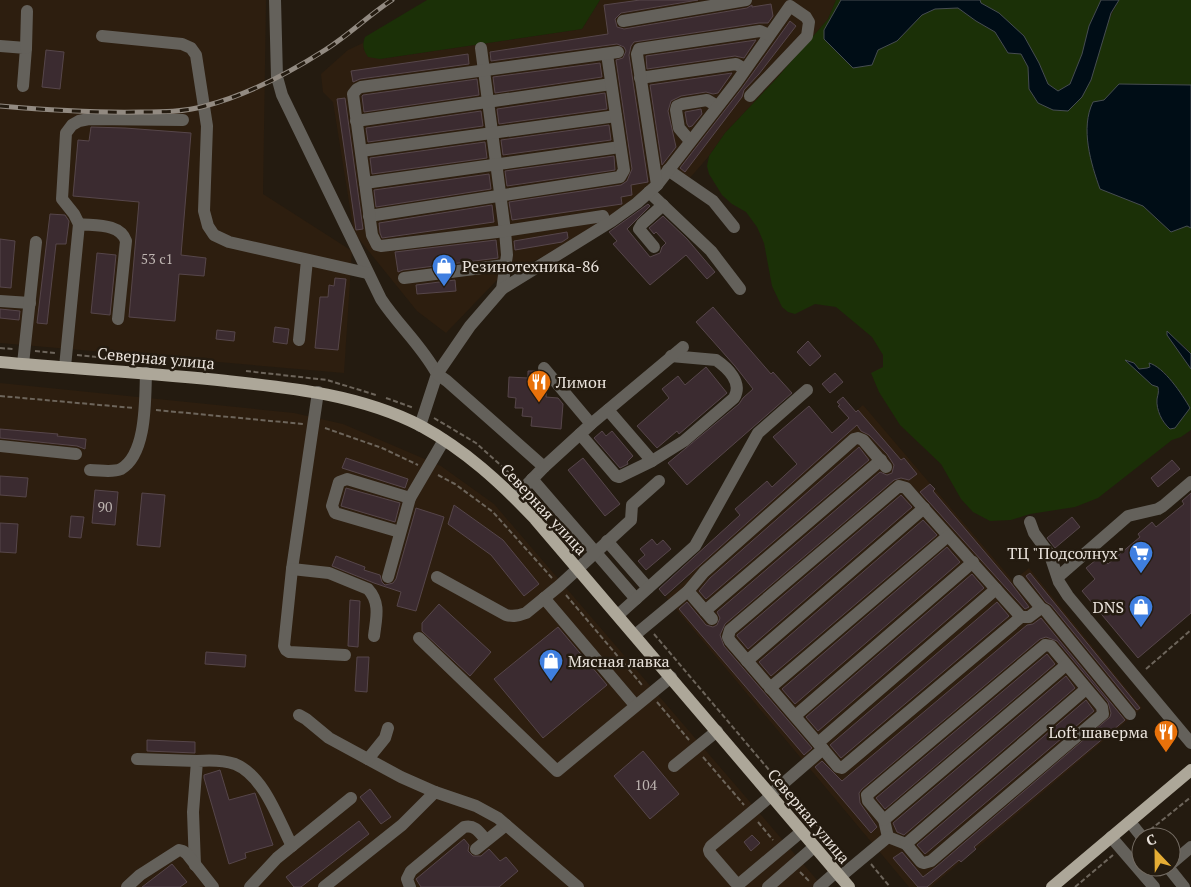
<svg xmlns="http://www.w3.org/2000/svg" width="1191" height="887" font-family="'PT Serif',serif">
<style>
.built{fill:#2d1e0f}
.green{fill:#1b3007;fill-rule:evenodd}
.water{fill:#000d16;stroke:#464d51}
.building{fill:#3b2b30;stroke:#56464a}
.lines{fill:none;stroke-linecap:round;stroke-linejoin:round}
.path{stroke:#6d655b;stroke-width:2;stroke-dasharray:5 2.5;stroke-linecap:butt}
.minor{stroke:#64615b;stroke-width:12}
.major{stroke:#ada799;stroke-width:12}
.rail-casing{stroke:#928a81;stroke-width:5}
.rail{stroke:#241b10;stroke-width:3;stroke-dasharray:9;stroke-linecap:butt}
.labels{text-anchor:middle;stroke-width:5;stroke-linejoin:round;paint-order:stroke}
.number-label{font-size:14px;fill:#beb5b1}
.poi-label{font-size:16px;fill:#eae3dc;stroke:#241b10;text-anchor:start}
.street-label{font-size:16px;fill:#eae3dc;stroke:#241b10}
</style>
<rect width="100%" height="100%" fill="#241b10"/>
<g class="built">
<path d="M0 0H266L263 194 352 251 344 373 0 343Z"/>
<path d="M600 0H836L828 19 776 79 725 133 709 156 682 187 668 177 607 219 544 256 497 280 446 333 417 311 354 233 333 102 323 92 321 74 348 50 363 43 364 50 380 59 582 29Z"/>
<path d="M0 383 294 413 343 424 441 466 494 504 823 887H0Z"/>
<path d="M863 405 1013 581 1029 568 1142 708 931 887H909L666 597 690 576 682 567Z"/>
</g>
<g class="green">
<path d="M427 0H600L582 29 380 59 368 57C363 50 362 45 365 37Z"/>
<path d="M836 0H841L834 15 872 65 878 50 897 41 921 15 935 9 958 8 976 21 995 32 1008 53 1021 54 1028 67 1029 89 1082 97C1098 66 1101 30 1119 0H1191V85L1120 84 1104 100 1101 189 1143 206 1171 232 1187 226 1191 228V354L1185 347 1168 335 1191 369V430L1181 437 1172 440 1098 498 1075 507 1030 514 1011 520 990 521 973 512 961 499 941 464 900 425 879 392 871 373 883 367V355L872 337 836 307 815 304 795 314 788 312 782 307 772 286 764 243 757 227 746 212 732 204 722 195 709 174 707 166 709 156 725 133 776 79 828 19ZM1128 360 1134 363 1139 369 1148 368 1150 367 1149 364 1165 373 1187 402V412L1170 429C1162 422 1156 410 1157 399 1158 394 1159 392 1158 387Z"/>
<path d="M980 0H1101L1089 26 1082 54 1070 84 1058 91 1048 84 1039 63 999 13 981 3Z"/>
</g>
<g class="water">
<path d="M841 0H980L981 3 999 13 1024 36 1039 63 1048 84 1058 91 1070 84 1082 54 1089 26 1101 0H1119L1111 13 1091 80 1082 97 1068 111 1053 110 1038 103 1029 89 1028 67 1021 54 1008 53 995 32 976 21 958 8 935 9 922 15 897 41 878 50 872 65 853 68 824 39V30Z"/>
<path d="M1119 84 1191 85V228L1187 226 1171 232 1143 206 1100 189C1091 164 1080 128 1093 102L1104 100Z"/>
<path d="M1167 331 1191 354V369L1167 335Z"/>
<path d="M1125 360 1134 363 1139 369 1147 368 1150 367 1149 363C1164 367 1182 394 1190 408L1175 428 1170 429C1162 422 1156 410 1157 399 1158 394 1159 392 1158 387L1152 385Z"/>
</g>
<g class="building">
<path d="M640 0H698L621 13 615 19 617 27 624 29 747 8 752 5V7L771 4 773 16 768 23H759L634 42 631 46 629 55 648 182 631 185 632 195 621 197 622 204 512 220 509 202 621 185 627 181 632 169 616 60 623 58 626 51 624 47 617 44 491 61 490 52 608 34 604 5Z"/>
<path d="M790 21 796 26 759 74 744 90 742 97 685 172 680 168 742 88Z"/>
<path d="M756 40 744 58 735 56 647 69 646 56Z"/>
<path d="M46 50 64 52 60 89 42 87Z"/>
<path d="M468 54 469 64 360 79 353 82 351 71Z"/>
<path d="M600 63 602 77 495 93 493 77Z"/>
<path d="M732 73 718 93 713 94 706 92 681 96 671 101 668 111 676 147 662 165 650 85Z"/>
<path d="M477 79 479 95 364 112 362 96 363 95Z"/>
<path d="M605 93 607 109 499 124 497 109Z"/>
<path d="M345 98 363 229 356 230 337 99Z"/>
<path d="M701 109 702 114 692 126 689 127 687 124 685 112Z"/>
<path d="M481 111 483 126 368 142 366 128Z"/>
<path d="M609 125 611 140 503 155 501 140Z"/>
<path d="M91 127 125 128 191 133 181 255 206 258 204 276 179 274 175 321 129 317 139 202 73 196 78 140 89 141Z"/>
<path d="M485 142 487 158 372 174 370 158Z"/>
<path d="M614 156 615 170 507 186 505 171Z"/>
<path d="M489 174 491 189 376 207 374 190Z"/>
<path d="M648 204 650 206 627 229 650 257 660 253 662 247 666 243 656 232 654 234 649 228 663 216 687 239 715 272 707 279 686 255 650 285 613 244 617 241 609 232Z"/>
<path d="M492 205 494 222 382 238 380 233 379 223Z"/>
<path d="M50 214 65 215 69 221 66 244H56L47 324 37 323Z"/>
<path d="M567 232 568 238 562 242 515 250 514 241Z"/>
<path d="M0 239 15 241 11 288 0 287Z"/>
<path d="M496 240 498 258 403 270 398 272 395 252Z"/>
<path d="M97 253 116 255 110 315 91 313Z"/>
<path d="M335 278 346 279 338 350 315 348 320 297H328L329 285 334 286Z"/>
<path d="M455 280 456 291 417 294 416 285Z"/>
<path d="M713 307 771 374 773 372 792 393 687 485 668 463 739 404 743 398 753 389 735 366 696 322Z"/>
<path d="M0 309 20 311 19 320 0 318Z"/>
<path d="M275 327 289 329 287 344 273 342Z"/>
<path d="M217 330 235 332 234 341 216 339Z"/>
<path d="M808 341 821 356 810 366 797 352Z"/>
<path d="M706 367 727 393 679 434 677 431 657 448 637 426 669 398 662 389 678 376 685 385Z"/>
<path d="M528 371H537L538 379 543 380 547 384 546 397 558 398 563 404 561 429 531 426 532 417 522 416 523 408H515L516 398 508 397 509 377 528 378Z"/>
<path d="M835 373 843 382 830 393 822 384Z"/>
<path d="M843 397 856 412 858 410 901 460 904 458 917 474 909 480 901 478 894 480 725 624 720 635 724 646 812 748 804 755 679 609 687 602 706 625 713 627 717 625 720 618 717 612 880 472 887 475 892 473 894 465 887 454 869 435 861 431 857 425 665 596 659 589 740 515 735 509 767 481 772 487 797 464 773 437 809 406 832 433 849 418 838 406 840 405 837 402Z"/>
<path d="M0 429 58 434 57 436 86 439 85 449 77 446 0 438Z"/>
<path d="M602 431 606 436 612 431 633 456 627 462 628 464 620 468 594 438Z"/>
<path d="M859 447 869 460 706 599 699 591 710 578Z"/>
<path d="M346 458 408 479 405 488 342 468Z"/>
<path d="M583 458 620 504 605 516 568 470Z"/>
<path d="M1172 460 1180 469 1158 487 1151 478Z"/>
<path d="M0 476 28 478 26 497 0 495Z"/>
<path d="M930 484 935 489 933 491 1011 583 1029 607 1025 609 920 492Z"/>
<path d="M346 488 400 503 395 522 341 506Z"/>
<path d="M95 490 118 492 115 525 92 523Z"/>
<path d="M142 493 165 495 160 547 137 545Z"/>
<path d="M1191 493V613L1138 658 1082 591 1095 579 1086 568 1101 556 1108 564 1140 537 1138 534 1152 522 1156 527 1184 504 1182 501Z"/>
<path d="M901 495 912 507 748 649 737 636V635Z"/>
<path d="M454 505 503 540 539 584 524 596 491 555 448 524Z"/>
<path d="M416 508 444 517 416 611 397 606 401 592 374 583 332 566 336 556 365 567 364 570 380 575 382 582 385 585 393 583 396 579Z"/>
<path d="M71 516 84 517 81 538 69 537Z"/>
<path d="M1072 517 1080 527 1055 548 1047 538Z"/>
<path d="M923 520 937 535 771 676 759 662Z"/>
<path d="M0 523 18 524 16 553 0 552Z"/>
<path d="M652 539 657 545 663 540 671 549 646 570 638 561 645 555 640 549Z"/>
<path d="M947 547 960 562 795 704 782 689Z"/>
<path d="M1030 573 1140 708 1137 710 1051 605 1046 602 1026 576Z"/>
<path d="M972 574 984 588 818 731 806 717Z"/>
<path d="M350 600 360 601 358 647 348 646Z"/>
<path d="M997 602 1009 616 841 758 830 745Z"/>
<path d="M439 604 491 652 470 676 422 631V623Z"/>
<path d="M1041 618 1125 720 974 847 976 849 961 862 959 860 927 887H918L893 858 902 852 923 877 936 867 1110 717 1111 713 1108 702 1057 641 1046 637 1040 639 862 789 859 793 860 803 877 827 871 833 815 767 822 761 842 781 1027 625 1033 624Z"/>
<path d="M558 627 607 685 543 738 494 679Z"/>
<path d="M206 652 246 655 245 667 205 664Z"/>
<path d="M1047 654 1055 664 885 809 876 798Z"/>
<path d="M357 657H369L367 692 355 691Z"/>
<path d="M1066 676 1075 688 904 835 897 832 893 823Z"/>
<path d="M1086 700 1094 711 925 854 917 845Z"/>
<path d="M147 740 195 742V753L147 751Z"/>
<path d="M643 751 679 794 650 819 614 776Z"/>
<path d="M220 770 229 800 255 793 273 845 245 853 246 858 229 864 204 778V775Z"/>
<path d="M370 789 391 817 381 824 360 797Z"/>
<path d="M359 821 369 834 301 887H294L286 877Z"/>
<path d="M752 835 760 843 751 851 744 842Z"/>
<path d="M464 839 469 845 468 851 473 856H481L489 849 500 861 506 857 518 871 499 887H421L416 879Z"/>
<path d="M172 864 187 882 180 887H142Z"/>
</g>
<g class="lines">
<g class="path">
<path d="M0 348 13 349"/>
<path d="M35 351 55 353"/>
<path d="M77 355 140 361"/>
<path d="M246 371 327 380 376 395"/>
<path d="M0 396 134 408"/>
<path d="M386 398 414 408"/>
<path d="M156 410 303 424"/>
<path d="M434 418 476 443 516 479"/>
<path d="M325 428 382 448 418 465"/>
<path d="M438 475 455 484 493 512 552 578"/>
<path d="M566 595 642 685"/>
<path d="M654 634 775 777"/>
<path d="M1146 669 1191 630"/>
<path d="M657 702 689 740"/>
<path d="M703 757 744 805"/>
<path d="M790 794 846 858"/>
<path d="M758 822 773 840"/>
<path d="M1150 830 1191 797"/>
<path d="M871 864 890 887"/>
<path d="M800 872 809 881"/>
<path d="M1075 887 1113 855"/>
</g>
<g class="minor">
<path d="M275 0 277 77 282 95 381 299C398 325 422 346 437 374L420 426"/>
<path d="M623 21 746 0"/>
<path d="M102 36 182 44 191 48 196 55 207 126 204 211 208 226 214 235 229 242 367 273"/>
<path d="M0 46 26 48 23 86"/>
<path d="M26 48 27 11"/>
<path d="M481 48 505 231 507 255 502 289 470 326 437 374 447 381 544 467 515 497"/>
<path d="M640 78 736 64 745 69"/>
<path d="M356 121 611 84"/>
<path d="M690 141 679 128 676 110 677 106 682 104 707 100 717 106"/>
<path d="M361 151 616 116"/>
<path d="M668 170 713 201 734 227"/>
<path d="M365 183 620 147"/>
<path d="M657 185 736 83 790 6 806 17 809 22 807 36 750 96"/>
<path d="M649 192 711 251 740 289"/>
<path d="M369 216 620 177 624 170 607 54"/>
<path d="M603 216 505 231 381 246 377 245 372 235 353 94 357 89 361 87 618 52"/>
<path d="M79 224 74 214 62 199 66 133 72 125 79 121 89 119 183 120"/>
<path d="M654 247 639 229 642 224 663 205"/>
<path d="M404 278 505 265"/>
<path d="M502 289 612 221 637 203 657 185 637 54 639 49 760 31 769 35"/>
<path d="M0 301 30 303"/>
<path d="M299 340 307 260"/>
<path d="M23 364 36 242"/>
<path d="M65 367 79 224C94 226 120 223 126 241L118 319"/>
<path d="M544 368 591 424"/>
<path d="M318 392 292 569 284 646 286 650 289 652 345 655"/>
<path d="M608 410 652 461 684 441 734 398C743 383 728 368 716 360L671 356"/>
<path d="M580 434 616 476 619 477 652 461"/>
<path d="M0 446 76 454"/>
<path d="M544 467 591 424 683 347"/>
<path d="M90 470C100 470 112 473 121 469 147 454 145 399 146 373"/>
<path d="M532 479 636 599"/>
<path d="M1030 522 1034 533 1050 555 1059 582 1068 596 1191 743"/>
<path d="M400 532 335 513 332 506 339 482 347 479 410 498"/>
<path d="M607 541 648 588"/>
<path d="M292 569 329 573 368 589C381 603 376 619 374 636"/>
<path d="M388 577 410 498 444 440"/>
<path d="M437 577 506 615C513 617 518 616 526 613L559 586 631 520 632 505 659 481"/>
<path d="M1058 577 1128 516 1158 509 1163 506 1191 482"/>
<path d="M1019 581 1041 608 1029 617H1021L842 768 838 767 823 749 730 641 728 637 730 630 899 486 906 488C944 532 983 574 1021 617"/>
<path d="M688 591 712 619"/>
<path d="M544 598 635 705"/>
<path d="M1041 608 1045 610 1130 714"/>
<path d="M705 611 881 460"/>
<path d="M618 615 695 546 758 433 807 390"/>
<path d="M635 635 688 591 704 572 854 439 858 438 863 440 886 467"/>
<path d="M419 638 557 771 671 677"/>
<path d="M1045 645 1051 646 1102 707 1103 714 931 861 924 863 921 862 906 844 888 837 884 820 868 801 867 795Z"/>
<path d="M747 661 924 508"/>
<path d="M770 688 948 536"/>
<path d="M299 715 306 719 329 738 401 777 435 792"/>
<path d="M795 716 973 562"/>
<path d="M818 743 996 589"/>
<path d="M137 759 197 761"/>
<path d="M368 759 385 738 388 728"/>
<path d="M674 766 717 731"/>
<path d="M770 795 823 749"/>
<path d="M771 796 711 846 709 850 710 853 735 882 739 884 801 832"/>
<path d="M884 820 1066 665"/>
<path d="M1130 822 1142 837"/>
<path d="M1111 837 1154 887"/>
<path d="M906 844 1086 689"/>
<path d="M476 849 506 825"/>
<path d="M1171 864 1191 847"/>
<path d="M195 865 193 812 197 761C210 760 223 760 235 764 264 776 278 819 292 846"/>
<path d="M1168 867 1184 887"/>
<path d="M840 877 888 837"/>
<path d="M127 887 140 875 179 850 183 851 187 854 213 887"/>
<path d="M250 887 277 858 351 798"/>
<path d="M324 887 402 825 435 792 476 806 498 818 578 887"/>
<path d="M410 887 407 879 411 871 464 827C475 824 480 833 486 840"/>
<path d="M768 887 814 847"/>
<path d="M819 887 836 872"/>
</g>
<g class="major">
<path d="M0 362C75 369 151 373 227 381 293 388 361 395 421 426 465 450 501 483 535 519L849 887"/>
<path d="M1052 887 1191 770"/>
</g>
<defs>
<path id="rail" d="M0 106C47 110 93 113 141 112 161 112 185 112 205 106 247 95 289 73 325 50 349 35 369 15 392 0"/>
</defs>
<use href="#rail" class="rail-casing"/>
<use href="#rail" class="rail"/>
</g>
<defs>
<symbol id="shop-pin" viewBox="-11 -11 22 30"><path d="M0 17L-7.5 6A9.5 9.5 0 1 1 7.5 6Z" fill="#3f7fe0" stroke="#241b10"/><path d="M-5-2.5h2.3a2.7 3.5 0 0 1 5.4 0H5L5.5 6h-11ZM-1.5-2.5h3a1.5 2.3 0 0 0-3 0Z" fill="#fff"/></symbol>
<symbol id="restaurant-pin" viewBox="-11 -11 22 30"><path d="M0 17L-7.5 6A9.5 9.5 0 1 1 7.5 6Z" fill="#e8710a" stroke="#241b10"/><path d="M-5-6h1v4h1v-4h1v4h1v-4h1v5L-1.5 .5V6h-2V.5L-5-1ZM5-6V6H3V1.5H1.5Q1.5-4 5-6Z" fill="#fff"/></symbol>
<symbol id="supermarket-pin" viewBox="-11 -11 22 30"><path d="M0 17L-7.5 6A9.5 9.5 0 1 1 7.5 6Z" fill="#3f7fe0" stroke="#241b10"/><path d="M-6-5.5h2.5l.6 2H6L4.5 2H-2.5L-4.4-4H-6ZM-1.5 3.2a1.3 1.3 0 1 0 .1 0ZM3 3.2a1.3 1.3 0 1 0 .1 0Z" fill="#fff"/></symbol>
</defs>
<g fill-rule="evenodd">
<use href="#shop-pin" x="430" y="252" width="28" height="38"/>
<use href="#restaurant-pin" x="525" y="368" width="28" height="38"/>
<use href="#supermarket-pin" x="1127" y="539" width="28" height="38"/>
<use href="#shop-pin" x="1127" y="593" width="28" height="38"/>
<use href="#shop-pin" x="537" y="647" width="28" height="38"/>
<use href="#restaurant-pin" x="1152" y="718" width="28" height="38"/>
</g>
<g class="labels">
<g class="number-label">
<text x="157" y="264">53 с1</text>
<text x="105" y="512">90</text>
<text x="646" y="790">104</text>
</g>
<g class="poi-label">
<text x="462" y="272">Резинотехника-86</text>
<text x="556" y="388">Лимон</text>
<text x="1124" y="559" text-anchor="end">ТЦ "Подсолнух"</text>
<text x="1124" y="613" text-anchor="end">DNS</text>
<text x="568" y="667">Мясная лавка</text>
<text x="1148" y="738" text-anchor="end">Loft шаверма</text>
</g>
<g class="street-label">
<text transform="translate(156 358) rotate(5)" y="6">Северная улица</text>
<text transform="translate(544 509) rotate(47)" y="6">Северная улица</text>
<text transform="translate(809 816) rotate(50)" y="6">Северная улица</text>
</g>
</g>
<g transform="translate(1156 852) rotate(338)"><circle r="24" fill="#241b10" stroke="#736b62"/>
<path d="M0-4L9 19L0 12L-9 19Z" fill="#e5ad35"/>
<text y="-8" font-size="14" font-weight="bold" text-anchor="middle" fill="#eae3dc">С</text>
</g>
</svg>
